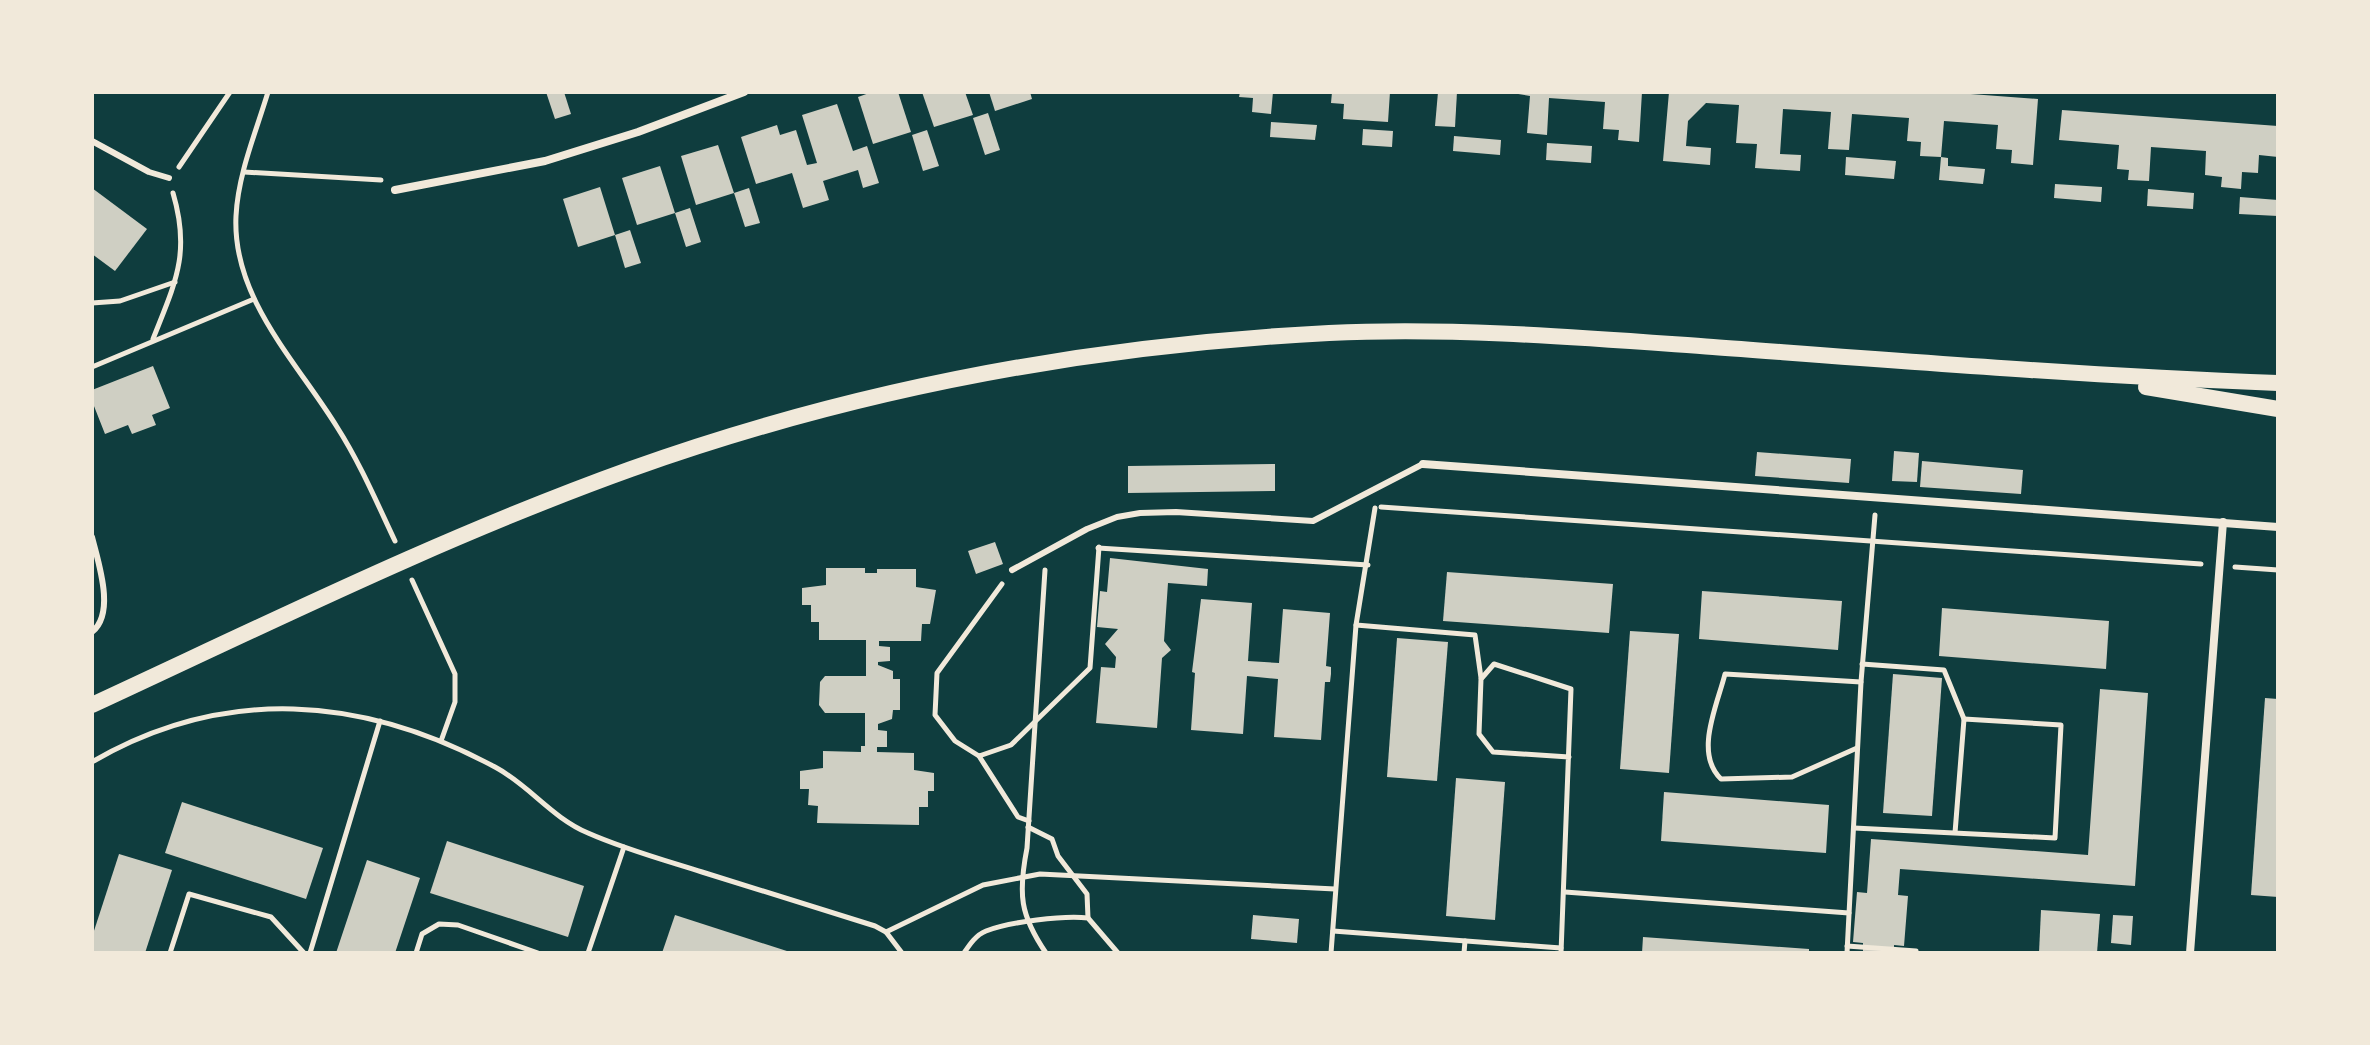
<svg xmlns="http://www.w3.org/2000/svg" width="2370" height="1045" font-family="'Nunito Sans',sans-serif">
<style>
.building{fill:#cfcfc3}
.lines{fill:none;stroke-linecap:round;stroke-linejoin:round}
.path{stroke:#f1e9da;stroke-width:5}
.service{stroke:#f1e9da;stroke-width:6}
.minor{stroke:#f1e9da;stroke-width:8}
.secondary{stroke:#f1e9da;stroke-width:16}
</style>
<rect width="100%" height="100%" fill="#0f3d3e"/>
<g class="building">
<path d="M546 92H564L571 114 555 119Z"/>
<path d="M872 92H898L911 132 873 144 858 97Z"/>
<path d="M922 92H965L973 115 934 127Z"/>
<path d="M989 92H1030L1032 99 995 111Z"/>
<path d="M1240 92H1273L1271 114 1252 112 1253 98 1239 97Z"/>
<path d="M1332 92H1390L1388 122 1343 119 1344 104 1331 103Z"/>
<path d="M1438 92H1457L1455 127 1435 126Z"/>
<path d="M1506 92H1642L1639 142 1618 140 1619 130 1603 129 1605 102 1549 98 1547 135 1527 133 1530 96Z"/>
<path d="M1669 92H1944L2038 99 2033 165 2011 163 2012 150 1996 149 1998 125 1944 121 1941 157 1920 156 1921 142 1907 141 1909 118 1852 114 1849 150 1828 149 1831 112 1783 109 1780 154 1801 155 1800 171 1755 168 1757 144 1736 143 1739 105 1706 103 1688 121 1686 146 1711 148 1710 165 1663 161Z"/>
<path d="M837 104 853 151 867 146 879 183 863 188 858 170 823 181 829 200 803 208 792 173 756 184 741 137 777 125 780 135 796 130 807 165 817 163 802 115Z"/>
<path d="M2062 110 2278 126V157L2259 155 2258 173 2242 172 2241 189 2221 187 2222 177 2205 175 2206 151 2151 147 2149 181 2128 180 2129 170 2117 169 2119 145 2059 140Z"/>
<path d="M988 113 1000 150 985 155 973 118Z"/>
<path d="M1271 122 1317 125 1315 140 1270 137Z"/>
<path d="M1363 129 1393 131 1392 147 1362 145Z"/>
<path d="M927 130 939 166 923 171 912 135Z"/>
<path d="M1454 136 1501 140 1500 155 1453 151Z"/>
<path d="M1547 143 1592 146 1591 163 1546 160Z"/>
<path d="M718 145 734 193 696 205 681 156Z"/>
<path d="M1846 157 1896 161 1894 179 1845 175Z"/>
<path d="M1941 157 1948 158V166L1985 169 1983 184 1939 180Z"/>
<path d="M660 166 675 213 690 208 701 242 686 247 675 213 637 225 622 178Z"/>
<path d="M2055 184 2102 187 2101 202 2054 198Z"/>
<path d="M600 187 615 235 578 247 563 199Z"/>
<path d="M92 188 147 229 115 271 92 254Z"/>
<path d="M749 188 760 223 745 227 734 193Z"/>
<path d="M2148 189 2194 193 2193 209 2147 206Z"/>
<path d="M2240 197 2278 200V216L2239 214Z"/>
<path d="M630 230 641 263 625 268 615 235Z"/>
<path d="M153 366 170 408 152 415 156 425 132 434 128 425 105 434 92 401V390Z"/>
<path d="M1894 451 1919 453 1917 482 1892 481Z"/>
<path d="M1757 452 1851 459 1849 483 1755 476Z"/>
<path d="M1922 461 2023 470 2021 494 1920 487Z"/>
<path d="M1275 464V491L1128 493V466Z"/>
<path d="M995 542 1003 564 976 574 968 551Z"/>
<path d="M1110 558 1208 569 1207 586 1168 583 1164 641 1171 650 1162 658 1157 728 1096 723 1101 667 1115 668 1116 657 1105 644 1118 629 1097 627 1100 591 1107 592Z"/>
<path d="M826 568H865V573H877V569H916V587L936 590 930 624H922L921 641H879V646L890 647V661L878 662V665L893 671V679H900V710H893L892 719 878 724V730L887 731V747H877V752L914 753V770L934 773V791H928V807H919V825L817 823 818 806 808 805 809 789H800V771L823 768V751L861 752V746H865V713H825L819 705 820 682 825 676H866V640H819V622H811V605H802V588L826 585Z"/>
<path d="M1447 572 1613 584 1609 633 1443 621Z"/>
<path d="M1702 591 1842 601 1838 650 1699 639Z"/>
<path d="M1201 599 1252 603 1248 661 1279 663 1283 609 1330 613 1326 666 1331 667V674L1330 682H1325L1321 740 1274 737 1278 679 1247 676 1243 734 1191 730 1195 673 1192 672Z"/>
<path d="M1942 608 2109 621 2106 669 1939 656Z"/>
<path d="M1630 631 1679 634 1669 773 1620 769Z"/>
<path d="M1397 638 1448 642 1437 781 1387 777Z"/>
<path d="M1893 674 1942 678 1932 816 1883 813Z"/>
<path d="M2100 689 2148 693 2135 886 1900 869 1898 895 1908 896 1904 946 1894 945V953H1863V943L1853 942 1857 892 1867 893 1871 839 2088 855Z"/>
<path d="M2265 698 2278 699V897L2251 895Z"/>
<path d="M1456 778 1505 782 1495 920 1446 916Z"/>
<path d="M1664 792 1829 805 1826 853 1661 841Z"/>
<path d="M182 802 323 848 306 899 165 853Z"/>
<path d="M447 841 584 886 568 937 430 893Z"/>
<path d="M119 854 172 870 145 953H92V937Z"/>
<path d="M367 860 420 878 395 953H336Z"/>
<path d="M2041 910 2100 914 2097 953H2039Z"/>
<path d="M675 915 790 952V953H662Z"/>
<path d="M1253 915 1299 919 1297 943 1251 939Z"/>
<path d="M2113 915 2133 916 2131 945 2111 943Z"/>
<path d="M1643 937 1809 949V953H1642Z"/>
</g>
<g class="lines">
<g class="path">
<path d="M268 92C256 132 238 174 236 216 232 298 297 362 337 427 360 463 377 503 395 541"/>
<path d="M179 167 230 92"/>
<path d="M244 172 381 180"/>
<path d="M92 303 120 301 175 282"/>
<path d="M153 339C175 283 191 254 173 193"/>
<path d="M92 367 254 299"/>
<path d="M1381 507 2201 564"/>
<path d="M1098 548 1368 565"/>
<path d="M2235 567 2278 570"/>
<path d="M1045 570 1027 848C1018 894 1020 915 1046 953"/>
<path d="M412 580 455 674V702L441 741"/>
<path d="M1002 584 937 673 935 715 955 741 979 756 1011 745 1090 668 1099 547"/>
<path d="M1356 625 1475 635 1481 678"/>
<path d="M1862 664 1944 670 1964 719"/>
<path d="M1857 748 1792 777 1721 779C1694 753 1717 706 1725 674L1861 682"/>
<path d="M979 756 1018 817 1029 821"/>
<path d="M92 762C224 685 363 696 495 767 529 785 552 818 588 833 624 849 664 860 702 872 760 890 818 908 875 926L886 932 902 953"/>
<path d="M1028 827 1052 839 1058 856 1087 894 1088 918"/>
<path d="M1854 828 2055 838 2061 725 1964 719 1955 833"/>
<path d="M1565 892 1849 913"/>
<path d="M1333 931 1561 948"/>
<path d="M886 932 983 885 1040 874 1335 889"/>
<path d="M1847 946 1916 951"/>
<path d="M170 953 189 894 271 917 304 953"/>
<path d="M310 953 380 721"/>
<path d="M416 953 422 934 439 924 458 925 538 953"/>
<path d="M588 953 624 847"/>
<path d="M964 953C970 944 976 935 986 931 1009 922 1064 915 1088 918L1118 953"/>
<path d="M1331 953 1356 625 1375 508"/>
<path d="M1464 953 1465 941"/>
<path d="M1561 953 1571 689 1494 664 1481 679 1479 734 1493 752 1569 757"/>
<path d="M1847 953 1861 682 1875 515"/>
</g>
<g class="service">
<path d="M92 141 149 172 169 178"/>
<path d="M92 537C98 562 116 613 92 632"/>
<path d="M1012 570 1087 529 1117 517 1140 513 1176 512 1313 521 1423 464"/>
</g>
<g class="minor">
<path d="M395 190 545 161 638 132 744 92"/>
<path d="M1423 464 2278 527"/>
<path d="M2190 953 2223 522"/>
</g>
<g class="secondary">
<path d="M2146 387 2278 409"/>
<path d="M92 705C269 623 447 535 631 469 855 389 1091 345 1329 333 1457 327 1586 338 1713 347 1902 361 2089 376 2278 383"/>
</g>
</g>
<rect width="2370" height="1045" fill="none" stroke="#f1e9da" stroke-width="188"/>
</svg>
